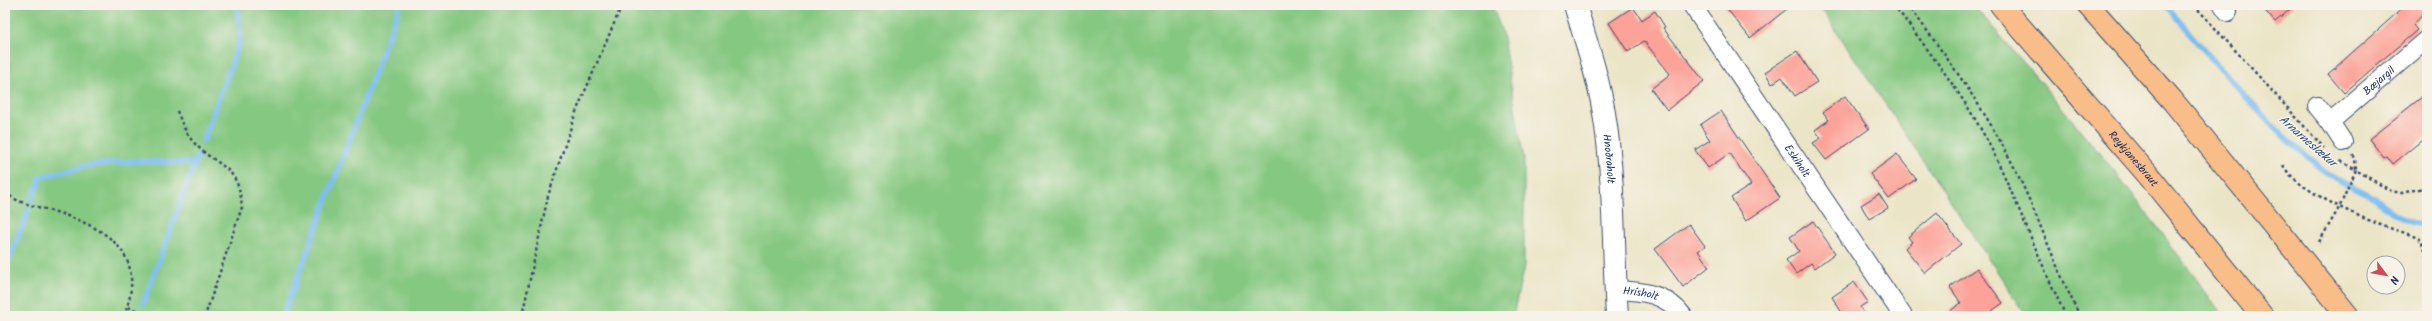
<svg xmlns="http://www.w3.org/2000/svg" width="2432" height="321" font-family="Kalam,sans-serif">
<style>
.green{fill:#85c881;stroke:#507c70}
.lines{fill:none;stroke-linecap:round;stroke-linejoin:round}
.stream{stroke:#7dbef2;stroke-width:5.5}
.building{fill:#fca298}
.minor-casing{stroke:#3a4a6e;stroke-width:20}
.tertiary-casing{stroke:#3a4a6e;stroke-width:24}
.trunk-casing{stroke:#3a4a6e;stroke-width:24}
.path{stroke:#3a4a6e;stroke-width:2.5;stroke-dasharray:3 3;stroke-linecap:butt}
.minor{stroke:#fff;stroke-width:18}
.tertiary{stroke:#fff;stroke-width:22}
.trunk{stroke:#f8bd89;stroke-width:22}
.labels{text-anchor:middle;stroke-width:3;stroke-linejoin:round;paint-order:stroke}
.street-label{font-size:11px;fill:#1b2f5e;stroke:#f7f3e8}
.water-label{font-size:12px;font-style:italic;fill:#345383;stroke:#f7f3e8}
</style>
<rect width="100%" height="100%" fill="#f7f3e8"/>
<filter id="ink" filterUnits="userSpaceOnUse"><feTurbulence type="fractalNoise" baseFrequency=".025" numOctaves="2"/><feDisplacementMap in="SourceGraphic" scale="8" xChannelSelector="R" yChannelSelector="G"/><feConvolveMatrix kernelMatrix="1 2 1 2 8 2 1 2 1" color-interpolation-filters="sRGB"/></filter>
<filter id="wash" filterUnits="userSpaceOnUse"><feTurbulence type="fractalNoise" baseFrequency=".012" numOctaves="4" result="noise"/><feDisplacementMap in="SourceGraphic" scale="16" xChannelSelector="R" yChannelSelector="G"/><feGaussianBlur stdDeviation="0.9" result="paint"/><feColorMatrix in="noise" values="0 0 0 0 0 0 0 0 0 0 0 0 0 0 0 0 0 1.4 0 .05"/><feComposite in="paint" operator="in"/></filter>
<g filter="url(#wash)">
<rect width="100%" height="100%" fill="#ebe5c7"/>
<g class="green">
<path d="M5 5H1492L1502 32 1524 160V266L1513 316H5Z"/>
<path d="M1819 5H1973C2062 104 2146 208 2223 316H2027Z"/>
</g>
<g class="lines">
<g class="stream">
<path d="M2165 5C2218 64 2268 131 2333 177 2345 185 2359 189 2371 197 2386 207 2408 228 2427 224"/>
<path d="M203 141 239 44 240 33 237 5"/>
<path d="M32 200 41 177 85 166 136 161 195 163"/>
<path d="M5 270 29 209"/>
<path d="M143 304 198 155"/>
<path d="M283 316 400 5"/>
</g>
</g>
<g id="blocks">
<g class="building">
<path d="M1724 5H1792L1750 38Z"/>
<path d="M2260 5H2295L2275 22Z"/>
<path d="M2406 5H2427V10L2413 25 2417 30 2344 93 2328 74Z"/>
<path d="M1633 7 1642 20 1655 11 1665 27 1663 28 1704 81 1667 110 1651 89 1670 74 1644 41 1628 52 1609 23Z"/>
<path d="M1797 51 1817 82 1795 96 1782 77 1772 84 1765 72Z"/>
<path d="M2427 93V136L2393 164 2387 156 2384 158 2369 139Z"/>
<path d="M1845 96 1869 129 1826 160 1813 143 1821 138 1815 130 1829 120 1823 112Z"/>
<path d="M1721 111 1780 198 1746 221 1731 198 1751 185 1730 153 1708 168 1695 150 1710 140 1700 125Z"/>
<path d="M1897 154 1916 179 1889 199 1870 174Z"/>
<path d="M1879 194 1888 208 1869 219 1861 205Z"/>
<path d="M1937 213 1961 244 1925 273 1905 248 1912 242 1908 237Z"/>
<path d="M1813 221 1835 253 1815 268 1811 263 1796 274 1786 260 1799 251 1790 237Z"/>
<path d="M1689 224 1705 246 1698 251 1709 267 1683 287 1655 249Z"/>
<path d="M1977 268 2003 303 1985 316H1943L1961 303 1950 287Z"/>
<path d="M1854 282 1868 302 1860 307 1866 316H1844L1832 297Z"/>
</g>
</g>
</g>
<g filter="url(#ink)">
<use href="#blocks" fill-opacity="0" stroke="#3a4a6e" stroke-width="1"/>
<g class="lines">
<defs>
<g id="minor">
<path id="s1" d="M1692 5 1903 316"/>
<path d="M2223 5 2228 12"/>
<path d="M2317 106 2330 122"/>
<path id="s2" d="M2343 142 2330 122 2427 39"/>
<path id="s3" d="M1615 290C1642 291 1666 293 1683 316"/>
</g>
<g id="tertiary">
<path id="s4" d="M1575 5C1586 41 1598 77 1604 113 1615 180 1613 249 1617 316"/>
</g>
<g id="trunk">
<path id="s5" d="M2001 5 2149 176 2262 316"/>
<path d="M2088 5 2172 100 2348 316"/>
</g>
</defs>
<use href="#minor" class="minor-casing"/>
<use href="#tertiary" class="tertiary-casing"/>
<use href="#trunk" class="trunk-casing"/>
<g class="path">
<path d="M1894 5C1927 49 1962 93 1988 142 2017 199 2038 259 2066 316"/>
<path d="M1908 5C1946 56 1985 109 2014 167 2038 215 2055 267 2080 316"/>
<path d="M2194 5 2324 148"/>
<path d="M177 111C181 121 185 131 191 139 214 168 239 161 242 207L205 316"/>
<path d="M2353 155 2355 158 2356 170 2391 191 2402 193 2427 187"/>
<path d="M2283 165C2295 189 2353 214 2378 224 2393 230 2407 232 2421 240L2427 256"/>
<path d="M5 192C19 205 38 206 56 212 109 229 148 254 124 316"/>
<path d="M2319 242 2339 208 2356 170 2339 160"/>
<path d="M2427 287V307"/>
<path d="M128 307 150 316"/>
<path d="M522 316 548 196 576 112 622 5"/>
</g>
<use href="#minor" class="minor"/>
<use href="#tertiary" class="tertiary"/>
<use href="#trunk" class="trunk"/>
</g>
</g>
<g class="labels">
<g class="street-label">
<text dy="4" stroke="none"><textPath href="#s2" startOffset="88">Bæjargil</textPath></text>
<text dy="4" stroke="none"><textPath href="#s5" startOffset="203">Reykjanesbraut</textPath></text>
<text dy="4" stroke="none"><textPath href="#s4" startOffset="158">Hnoðraholt</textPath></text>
<text dy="4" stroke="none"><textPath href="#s1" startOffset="188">Eskiholt</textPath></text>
<text dy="4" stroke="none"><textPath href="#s3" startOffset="26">Hrísholt</textPath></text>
</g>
<g class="water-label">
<text transform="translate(2308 141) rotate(41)" y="4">Arnarneslækur</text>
</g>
</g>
<rect width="2432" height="321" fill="none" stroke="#f7f3e8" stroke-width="20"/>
<g transform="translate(2386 275) rotate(122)"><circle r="19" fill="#f7f3e8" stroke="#9fa5b1"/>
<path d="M0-3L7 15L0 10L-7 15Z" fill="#d1495b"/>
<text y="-6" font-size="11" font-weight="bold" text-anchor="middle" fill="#1b2f5e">N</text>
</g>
</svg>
